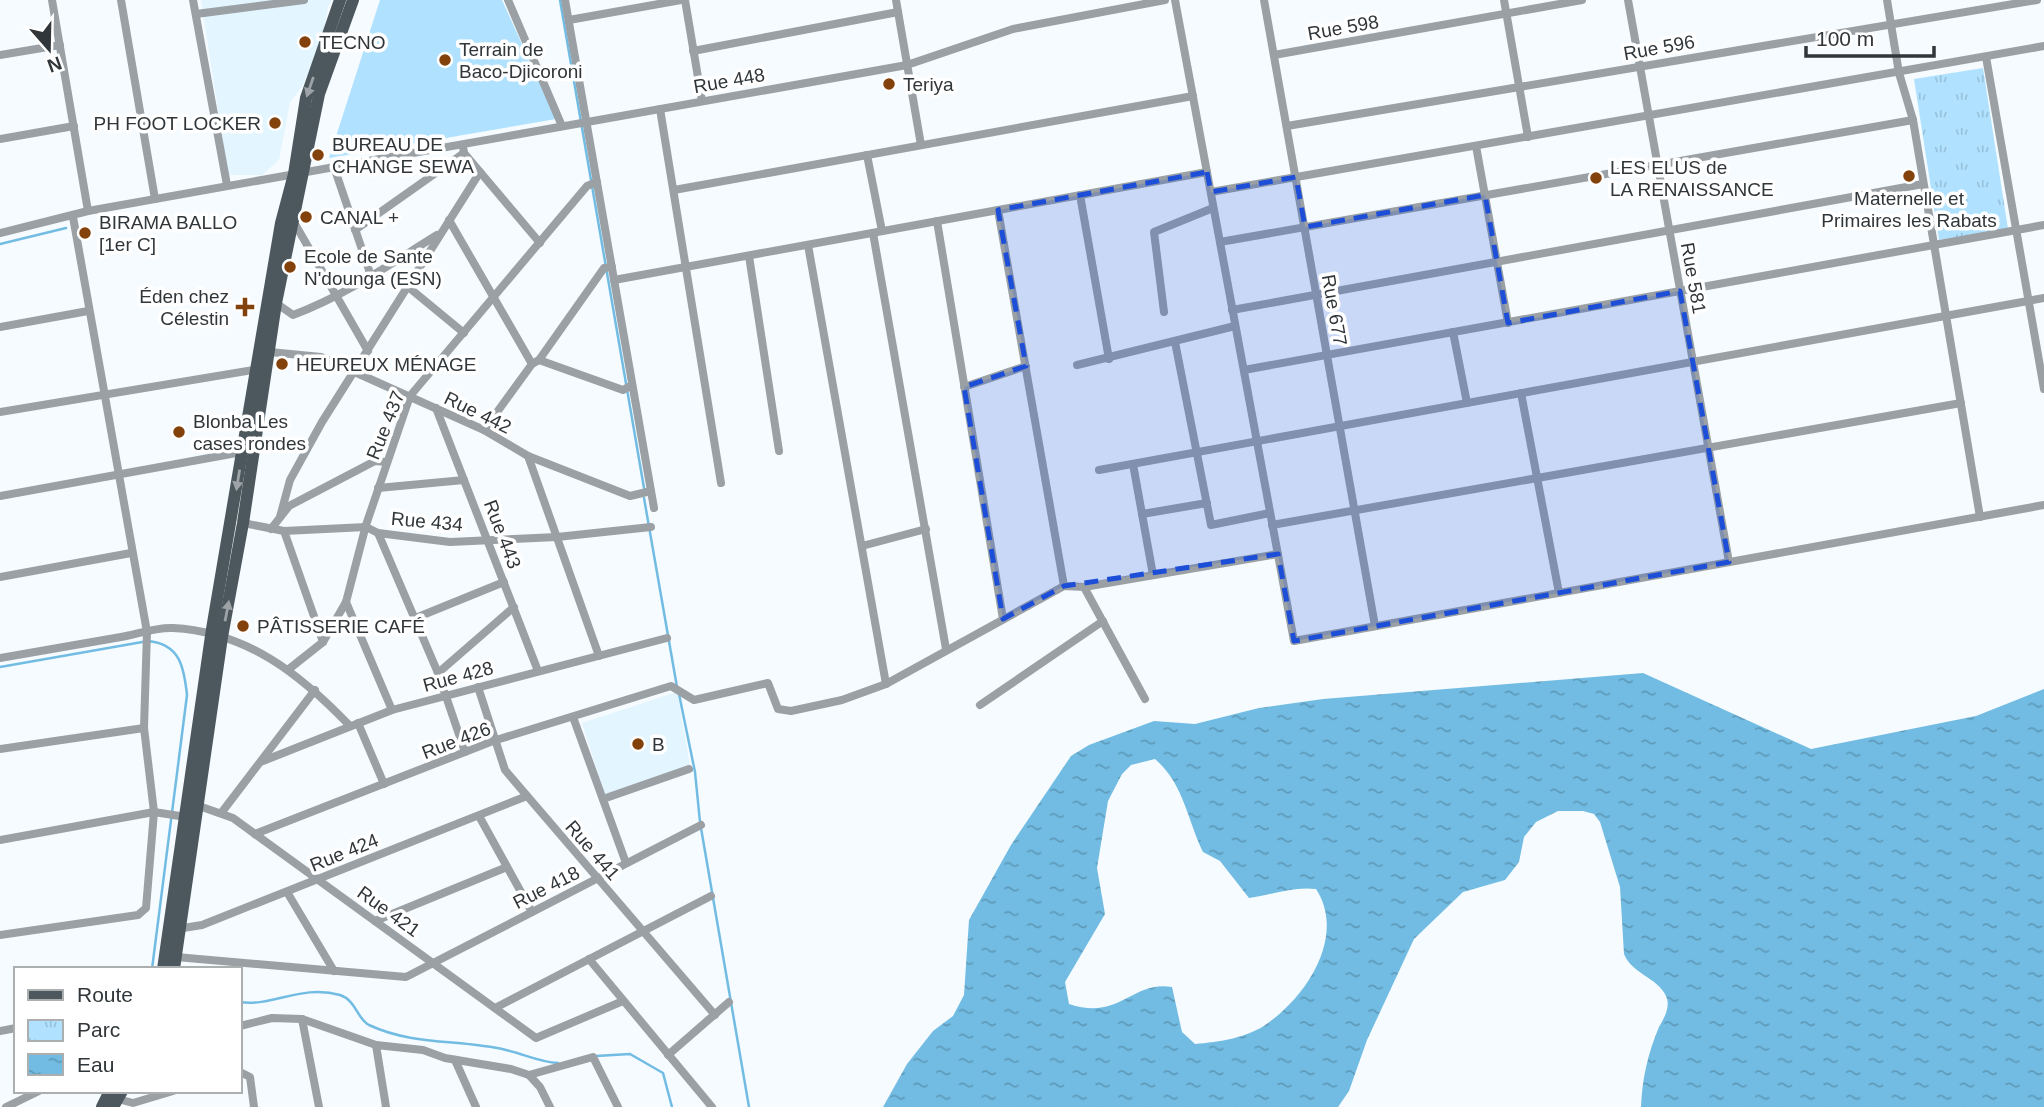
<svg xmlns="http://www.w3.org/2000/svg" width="2044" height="1107" font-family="Arial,sans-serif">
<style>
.built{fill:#e3f5ff}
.grass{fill:#b0e2ff}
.park{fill:url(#park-tufts)}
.water{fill:url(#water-ripples);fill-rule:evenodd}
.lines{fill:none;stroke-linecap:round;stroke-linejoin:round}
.stream{stroke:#72bce3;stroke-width:2.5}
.street{stroke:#9aa0a4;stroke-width:8}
.primary{stroke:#4d585e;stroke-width:12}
.oneway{fill:#9da3a6}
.marked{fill:#1d4ed8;fill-opacity:0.2;stroke:#1d4ed8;stroke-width:5;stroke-dasharray:14 9;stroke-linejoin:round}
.poi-dot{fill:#83420c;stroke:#fff;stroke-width:2.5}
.labels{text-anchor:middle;stroke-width:7;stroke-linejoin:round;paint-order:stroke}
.street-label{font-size:19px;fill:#303639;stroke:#fff}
.poi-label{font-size:19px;fill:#303639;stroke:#fff;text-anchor:start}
</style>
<defs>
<pattern id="park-tufts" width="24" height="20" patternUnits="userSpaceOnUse" patternTransform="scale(1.75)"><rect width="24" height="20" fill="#b0e2ff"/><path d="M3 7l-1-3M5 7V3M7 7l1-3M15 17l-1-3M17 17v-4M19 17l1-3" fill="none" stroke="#98c2db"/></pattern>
<pattern id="water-ripples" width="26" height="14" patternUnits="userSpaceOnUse" patternTransform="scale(1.75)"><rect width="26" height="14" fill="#72bce3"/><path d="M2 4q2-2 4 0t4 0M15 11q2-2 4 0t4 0" fill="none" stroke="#5e9ab9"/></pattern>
</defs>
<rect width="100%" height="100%" fill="#f5fbff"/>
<g class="built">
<path d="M201 0H332L328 7 322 40 302 87 290 102 279 160 262 175H228Z"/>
<path d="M677 692 690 765 605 795 582 723Z"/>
</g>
<path class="grass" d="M380 0H502L556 119 329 158Z"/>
<path class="park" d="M1983 68 2008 229 1939 240 1914 79Z"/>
<path class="water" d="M1643 673 1811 749 1976 716 2044 689V1107H1641C1642 1079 1648 1053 1659 1027 1664 1018 1671 1007 1666 996 1657 977 1632 974 1624 954L1620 887 1600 822 1594 814 1583 811H1558L1536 822 1524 837 1519 862 1505 880 1463 892 1414 939 1367 1040 1349 1091 1338 1107H883L907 1064 933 1031 953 1016 964 995 969 920 1011 845 1071 756 1089 745 1154 721 1195 724 1259 708 1323 699ZM1155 759C1184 784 1187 819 1203 852L1220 861 1249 898C1272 895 1293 886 1316 889 1346 935 1308 995 1268 1023 1248 1038 1219 1042 1195 1044L1182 1032 1172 987C1132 980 1120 1021 1069 1004L1065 982 1105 914 1097 868 1108 801 1122 774 1131 765Z"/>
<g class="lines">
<g class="stream">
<path d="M560 0 644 488"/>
<path d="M0 244 66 228"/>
<path d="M644 498 677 687"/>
<path d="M0 667 148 641C180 644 184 667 187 695L152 969"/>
<path d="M679 694 695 772 700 822"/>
<path d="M701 828 749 1107"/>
<path d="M240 1002C273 1007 301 984 340 995 356 1000 357 1019 369 1025 414 1046 460 1039 506 1050 524 1054 539 1062 558 1063"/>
<path d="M596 1056 630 1054 663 1073 672 1107"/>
</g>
<g class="street">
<path d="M52 0 88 211"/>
<path d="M121 0 155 199"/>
<path d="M193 0 227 185"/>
<path d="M508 0 562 126"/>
<path d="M565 0 654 508"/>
<path d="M685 0 702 101"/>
<path d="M896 0 921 145"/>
<path d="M1175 0 1294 641 2044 505"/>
<path d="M1264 0 1375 626"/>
<path d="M1504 0 1528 137"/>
<path d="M1628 0 1729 562"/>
<path d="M1887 0 1899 73 1913 120 1980 517"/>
<path d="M196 14 304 0"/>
<path d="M569 20 681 0"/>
<path d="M693 51 898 12"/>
<path d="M0 55 60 45"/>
<path d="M1274 55 1582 0"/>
<path d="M1986 57 2044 389"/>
<path d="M660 109 721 483"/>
<path d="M1287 126 2037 0"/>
<path d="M0 139 74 126"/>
<path d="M1476 146 1508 323"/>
<path d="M463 147 464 153 540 243"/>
<path d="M867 155 882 231"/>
<path d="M334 167 371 276"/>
<path d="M674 190 1193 96"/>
<path d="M1211 192 2044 46"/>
<path d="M1080 195 1109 359"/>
<path d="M998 210 1064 586"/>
<path d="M449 220 532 364"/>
<path d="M937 221 1003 619"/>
<path d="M295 224 368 351"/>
<path d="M355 230 464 153"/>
<path d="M0 233 88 211 907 65 1013 29 1165 0"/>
<path d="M873 233 946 649"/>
<path d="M1220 242 1913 120"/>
<path d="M808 245 886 684"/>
<path d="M749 256 779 451"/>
<path d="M614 280 1207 172"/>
<path d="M407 286 464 333"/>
<path d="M276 303 293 315C345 296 390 264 437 235"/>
<path d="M1232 310 1923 184"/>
<path d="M1164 312 1154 232 1213 208"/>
<path d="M0 327 88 311"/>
<path d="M1453 332 1467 403"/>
<path d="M1175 342 1211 525 1270 513"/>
<path d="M270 352 321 357 484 430 528 456 630 496 651 491"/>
<path d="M539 360 623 390 632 385"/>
<path d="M1077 365 1235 326"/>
<path d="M1244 370 2044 225"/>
<path d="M964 387 1026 366"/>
<path d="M1521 393 1559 593"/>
<path d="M436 408 538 671"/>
<path d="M0 412 259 369"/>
<path d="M484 430 532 364 539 360 604 268 612 267"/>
<path d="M528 456 599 656"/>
<path d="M1133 464 1153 575"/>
<path d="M1099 470 2044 298"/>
<path d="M378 488 464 480"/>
<path d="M0 496 242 452"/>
<path d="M1142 514 1207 503"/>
<path d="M280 517 290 480 322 422 480 172"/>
<path d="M243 523 284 531 366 527 378 533 450 542 557 537 651 527"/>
<path d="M1272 525 1961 403"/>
<path d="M271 529 289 506 375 461 386 462"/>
<path d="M284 531 323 642"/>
<path d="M378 533 438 673 465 752"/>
<path d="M862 546 926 529"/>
<path d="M0 577 131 553"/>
<path d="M1084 587 1145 699"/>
<path d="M346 602 392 710"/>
<path d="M413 619 504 582"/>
<path d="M0 658C40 651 81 644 121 637 137 634 157 627 173 628 248 632 301 675 350 726"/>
<path d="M289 669 323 642 346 602 366 525 410 396 587 186 597 182"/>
<path d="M438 673 514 607"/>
<path d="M478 687 505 770 715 1015"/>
<path d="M980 705 1103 621"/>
<path d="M573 717 626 863"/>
<path d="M358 723 384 784"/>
<path d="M0 749 144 728"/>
<path d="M263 761 392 710 667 638"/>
<path d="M603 799 689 769"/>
<path d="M199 806 233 818 536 1038 623 1001"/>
<path d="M222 812 315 690"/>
<path d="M479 816 532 912"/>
<path d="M255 834 493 741 671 686 694 700 768 683 778 709 791 711 842 700 886 684 1064 586 1084 587 1278 554"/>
<path d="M0 840 154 812 186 817"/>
<path d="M287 892 334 971"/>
<path d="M375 921 507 867"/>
<path d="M177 929 202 925 527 796"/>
<path d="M0 935 138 915 146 908 154 812 144 728 147 632 73 217"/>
<path d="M176 957 406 977 701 825"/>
<path d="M589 959 712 1107"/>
<path d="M495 1008 711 896"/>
<path d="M302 1019 319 1107"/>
<path d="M240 1026 272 1018 302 1019 376 1045 423 1050 445 1058 511 1069 529 1075 540 1087 550 1107"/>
<path d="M0 1031 16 1028"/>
<path d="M376 1045 386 1107"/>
<path d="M668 1055 729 1002"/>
<path d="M455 1060 476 1107"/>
<path d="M240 1072 250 1077 254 1107"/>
<path d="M529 1075 593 1057 618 1107"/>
<path d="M118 1099 133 1103 173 1091"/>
<path d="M6 1107 39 1091"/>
</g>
<g class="primary">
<path d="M163 969 212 629 281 223 294 174 306 98 340 0"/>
<path d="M174 969 222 637 243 523 276 303 319 94 353 0"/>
<path d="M102 1107 110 1091"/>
<path d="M113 1107 122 1091"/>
</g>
</g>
<defs><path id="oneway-solid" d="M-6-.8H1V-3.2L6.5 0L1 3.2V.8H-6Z" transform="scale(1.75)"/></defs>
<g class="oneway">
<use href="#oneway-solid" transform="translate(310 87) rotate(109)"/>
<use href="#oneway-solid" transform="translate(238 480) rotate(99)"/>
<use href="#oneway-solid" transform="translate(227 611) rotate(-79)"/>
</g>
<path class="marked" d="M1207 172 1211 192 1296 177 1305 227 1485 195 1508 323 1680 291 1729 562 1294 641 1278 554 1064 586 1003 619 964 387 1026 366 998 210Z"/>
<g class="poi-dot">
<circle cx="305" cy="42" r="7"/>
<circle cx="445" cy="60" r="7"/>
<circle cx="889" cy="84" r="7"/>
<circle cx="275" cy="123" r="7"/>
<circle cx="318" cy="155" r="7"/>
<circle cx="1909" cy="176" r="7"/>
<circle cx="1596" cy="178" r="7"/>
<circle cx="306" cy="217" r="7"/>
<circle cx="85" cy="233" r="7"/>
<circle cx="290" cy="267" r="7"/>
<path d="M241.5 296.5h7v7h7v7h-7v7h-7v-7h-7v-7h7z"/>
<circle cx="282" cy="364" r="7"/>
<circle cx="179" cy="432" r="7"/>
<circle cx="243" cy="626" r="7"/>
<circle cx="638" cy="744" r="7"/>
</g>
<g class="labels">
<g class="street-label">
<text transform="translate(1343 27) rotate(-10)" y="7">Rue 598</text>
<text transform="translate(1659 47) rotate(-10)" y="7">Rue 596</text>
<text transform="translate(729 80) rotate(-10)" y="7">Rue 448</text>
<text transform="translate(1694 278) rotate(80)" y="7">Rue 581</text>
<text transform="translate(1335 310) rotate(80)" y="7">Rue 677</text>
<text transform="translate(478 412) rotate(26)" y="7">Rue 442</text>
<text transform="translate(385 425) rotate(-68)" y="7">Rue 437</text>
<text transform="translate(427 521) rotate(5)" y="7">Rue 434</text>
<text transform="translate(503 534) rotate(69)" y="7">Rue 443</text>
<text transform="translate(458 676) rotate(-15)" y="7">Rue 428</text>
<text transform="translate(456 740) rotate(-21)" y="7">Rue 426</text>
<text transform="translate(593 850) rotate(49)" y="7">Rue 441</text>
<text transform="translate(344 852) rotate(-22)" y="7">Rue 424</text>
<text transform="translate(546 887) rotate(-27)" y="7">Rue 418</text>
<text transform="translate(389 911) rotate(36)" y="7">Rue 421</text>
</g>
<g class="poi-label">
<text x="319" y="49">TECNO</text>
<text x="459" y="56">Terrain de<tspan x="459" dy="22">Baco-Djicoroni</tspan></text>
<text x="903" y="91">Teriya</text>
<text x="261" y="130" text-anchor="end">PH FOOT LOCKER</text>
<text x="332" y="151">BUREAU DE<tspan x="332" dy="22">CHANGE SEWA</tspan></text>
<text x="1610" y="174">LES ELUS de<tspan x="1610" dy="22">LA RENAISSANCE</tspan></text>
<text x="1909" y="205" text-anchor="middle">Maternelle et<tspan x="1909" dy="22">Primaires les Rabats</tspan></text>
<text x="320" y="224">CANAL +</text>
<text x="99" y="229">BIRAMA BALLO<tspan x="99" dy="22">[1er C]</tspan></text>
<text x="304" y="263">Ecole de Sante<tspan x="304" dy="22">N'dounga (ESN)</tspan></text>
<text x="229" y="303" text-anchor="end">Éden chez<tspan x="229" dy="22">Célestin</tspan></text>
<text x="296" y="371">HEUREUX MÉNAGE</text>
<text x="193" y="428">Blonba Les<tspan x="193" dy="22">cases rondes</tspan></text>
<text x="257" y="633">PÂTISSERIE CAFÉ</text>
<text x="652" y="751">B</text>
</g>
</g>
<rect x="14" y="967" width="228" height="126" fill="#ffffff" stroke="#acafb0" stroke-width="2"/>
<rect x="28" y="990" width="35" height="10" fill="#4d585e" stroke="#acafb0" stroke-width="2"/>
<text x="77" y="1002" font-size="21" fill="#303639">Route</text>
<rect x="28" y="1020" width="35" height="21" fill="url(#park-tufts)" stroke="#acafb0" stroke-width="2"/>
<text x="77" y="1037" font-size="21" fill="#303639">Parc</text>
<rect x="28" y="1054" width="35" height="21" fill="url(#water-ripples)" stroke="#acafb0" stroke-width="2"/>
<text x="77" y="1072" font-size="21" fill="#303639">Eau</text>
<g transform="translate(49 49) rotate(160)" stroke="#ffffff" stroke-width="5" paint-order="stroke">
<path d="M0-5L12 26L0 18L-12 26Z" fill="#303639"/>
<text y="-10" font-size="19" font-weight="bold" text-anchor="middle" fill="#303639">N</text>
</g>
<path d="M1806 46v10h128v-10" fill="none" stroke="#303639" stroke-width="3.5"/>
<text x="1816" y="46" font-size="21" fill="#303639" stroke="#ffffff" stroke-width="5" paint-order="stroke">100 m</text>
</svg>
